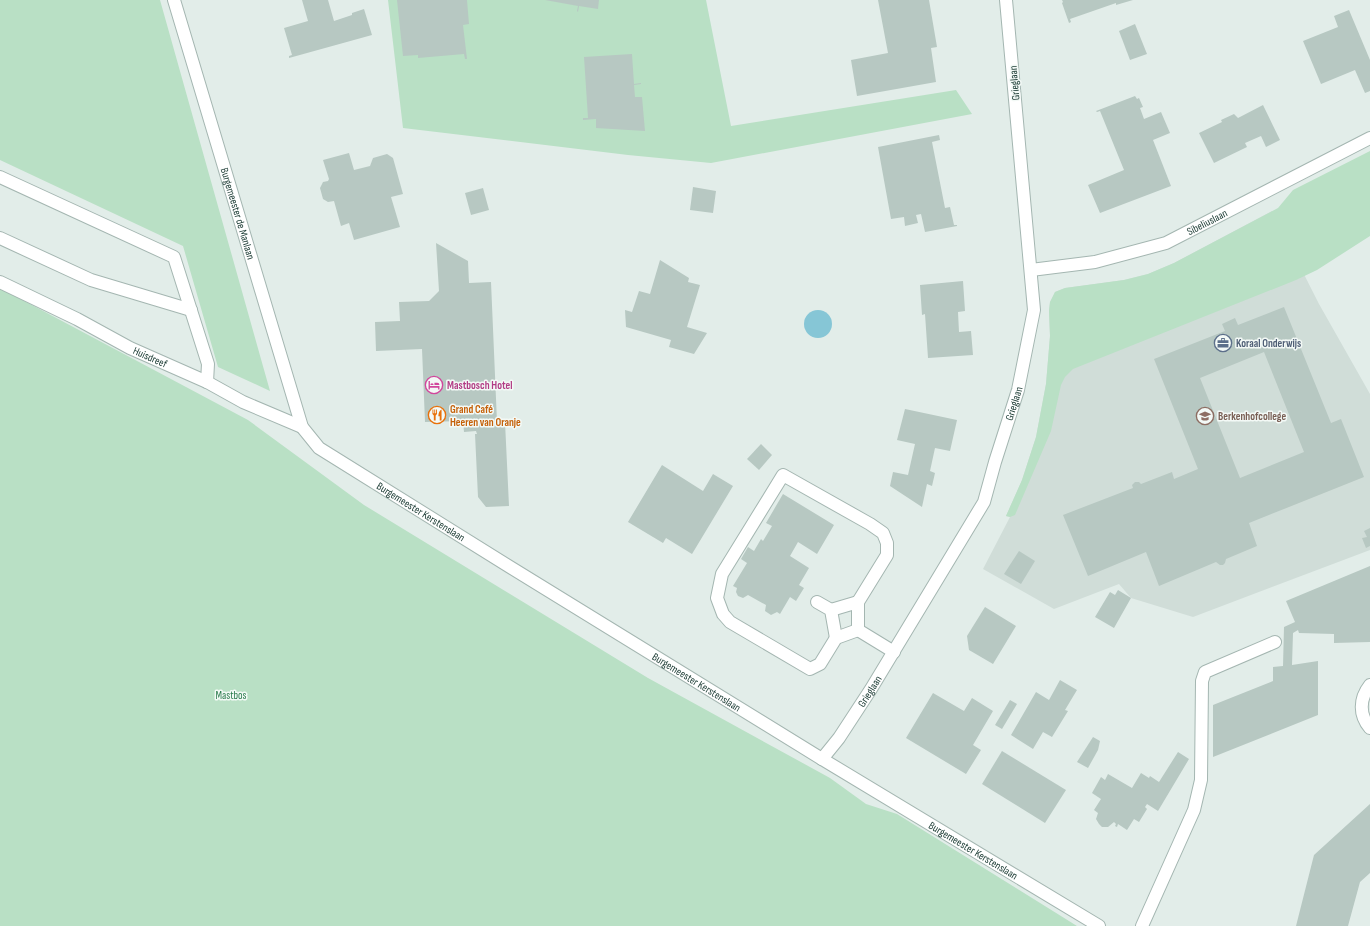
<svg xmlns="http://www.w3.org/2000/svg" width="1370" height="926" font-family="'Sofia Sans Condensed',sans-serif">
<style>
.built{fill:#d0ddd8}
.green{fill:#b9e0c5}
.water{fill:#86c6d6}
.building{fill:#b7c8c2;fill-rule:evenodd}
.lines{fill:none;stroke-linecap:round;stroke-linejoin:round}
.service-casing{stroke:#a4b6b1;stroke-width:14}
.minor-casing{stroke:#a4b6b1;stroke-width:14}
.tertiary-casing{stroke:#a4b6b1;stroke-width:14}
.service{stroke:#fff;stroke-width:12}
.minor{stroke:#fff;stroke-width:12}
.tertiary{stroke:#fff;stroke-width:12}
.labels{text-anchor:middle;stroke-width:3;stroke-linejoin:round;paint-order:stroke}
.street-label{font-size:11px;fill:#214039;stroke:#f3f9f6}
.service-label{font-size:11px;font-weight:bold;fill:#4e5e75;stroke:#f3f9f6;text-anchor:start}
.hotel-label{font-size:11px;font-weight:bold;fill:#b23c85;stroke:#f3f9f6;text-anchor:start}
.food-label{font-size:11px;font-weight:bold;fill:#c56008;stroke:#f3f9f6;text-anchor:start}
.education-label{font-size:11px;font-weight:bold;fill:#785e54;stroke:#f3f9f6;text-anchor:start}
.park-label{font-size:11px;fill:#287a4b;stroke:#f3f9f6}
</style>
<rect width="100%" height="100%" fill="#e2ede9"/>
<path class="built" d="M1272 211 1319 304 1370 394V550L1193 617 1131 598 1119 584 1054 609 983 569 1010 517 1006 516 1022 480 1036 437 1046 384 1050 336 1049 311 1050 302 1055 292 1065 288 1124 280 1148 274 1174 263Z"/>
<g class="green">
<path d="M0 0H160L270 391 218 367 183 246 0 160Z"/>
<path d="M388 0H706L731 126 956 90 972 114 711 163 628 155 403 128Z"/>
<path d="M1370 151V236L1317 270 1296 280 1073 369 1065 377 1061 385 1051 431 1015 515 1010 517 1006 516 1022 480 1036 437 1046 384 1050 336 1049 311 1050 302 1055 292 1065 288 1124 280 1148 274 1174 263 1278 208 1293 190Z"/>
<path d="M0 288 248 420 364 505 648 678 830 778 866 804 897 814 1077 926H0Z"/>
</g>
<circle class="water" cx="818" cy="324" r="14"/>
<g class="building">
<path d="M302 0H328L334 21 352 15V13L364 9 372 35 289 58V56L292 55 284 28 308 21Z"/>
<path d="M397 0H467L469 24 463 25 467 59H465L464 54 418 58V55L403 56Z"/>
<path d="M545 0H599L598 9 579 6 578 12 577 11 578 6Z"/>
<path d="M878 0H929L937 47 931 48 936 82 857 96 851 60 888 53Z"/>
<path d="M1062 0H1133L1116 5V3L1070 19 1071 22 1069 23 1062 3 1063 2Z"/>
<path d="M1349 10 1370 60V91L1365 93 1355 70 1321 84 1303 41 1338 27 1334 16Z"/>
<path d="M1135 24 1147 54 1130 60 1119 31Z"/>
<path d="M632 54 634 84 641 83V84L634 85 635 97H642L645 131 596 128V119L583 120V118H588L584 57Z"/>
<path d="M1135 96 1137 99 1139 98 1143 107 1140 108 1144 119 1161 112 1170 133 1153 140 1171 186 1100 213 1088 185 1124 170 1100 111 1097 112 1096 111Z"/>
<path d="M1263 105 1280 140 1266 147 1261 136 1245 143 1247 147 1214 163 1199 133 1222 122 1221 120 1234 114 1238 118Z"/>
<path d="M939 135 940 140 932 142 945 208 950 207 954 225H957V226L925 232 921 214 916 215 918 223 905 226 904 217 891 219 878 147Z"/>
<path d="M349 153 354 170 370 166 373 158 387 154 393 158 403 194 391 197 400 227 354 240 349 223 341 226 334 201 328 202 323 199 320 188 323 182 328 181 329 179 323 160Z"/>
<path d="M693 187 716 191 713 213 690 210Z"/>
<path d="M483 188 489 210 471 215 465 193Z"/>
<path d="M436 243 468 261 469 283 491 282 497 422H505L509 506 486 507 478 497 475 434H477L476 431 464 432 463 421 425 422 422 349 376 351 375 322 400 321 399 302 429 301 439 291Z"/>
<path d="M660 260 689 278 688 282 700 285 687 327 707 333 694 354 669 347 671 340 626 327 625 310 632 312 639 291 650 294Z"/>
<path d="M963 281 965 311 958 312 959 332 971 331 973 355 928 358 925 314 922 315 920 285Z"/>
<path d="M1284 307 1331 423 1341 419 1364 477 1249 523 1257 546 1226 559 1225 563 1223 565H1220L1216 562 1159 586 1146 552 1088 576 1063 515 1133 488 1132 485 1135 482H1139L1141 484 1172 472 1174 479 1198 469 1154 359 1225 331 1222 324 1235 318 1238 325ZM1264 352 1304 452 1240 478 1200 378Z"/>
<path d="M905 409 957 420 950 451 935 448 930 471 935 473 932 486 927 484 922 507 890 486 893 472 908 475 915 444 897 440Z"/>
<path d="M761 444 772 455 759 470 747 459Z"/>
<path d="M662 465 703 491 713 474 733 486 692 554 666 538 663 543 628 522Z"/>
<path d="M783 494 834 525 817 554 798 542 790 556 809 568 799 585 804 588 796 601 790 597 780 614 777 612 771 615 765 611 766 605 748 595 743 598 738 596 736 592 737 588 733 586 747 563 741 559 748 547 754 551 761 539 763 541 772 526 766 523Z"/>
<path d="M1370 528V546L1366 548 1362 538 1367 537 1364 531Z"/>
<path d="M1019 551 1035 561 1021 584 1004 574Z"/>
<path d="M1370 566V642L1334 643V634L1299 633 1298 630 1293 633 1292 665 1318 661V715L1213 757V705L1273 681V667L1283 666 1284 627 1295 622 1286 601Z"/>
<path d="M1118 590 1131 598 1114 628 1095 617 1110 592 1115 595Z"/>
<path d="M985 607 1016 626 993 664 969 650 967 636Z"/>
<path d="M1060 680 1077 690 1065 710 1068 711 1052 737 1043 732 1033 749 1011 735 1036 692 1049 700Z"/>
<path d="M933 693 964 711 972 698 993 711 973 745 981 750 966 774 906 738Z"/>
<path d="M1010 700 1017 704 1002 729 995 725Z"/>
<path d="M1093 737 1100 741 1098 750 1088 768 1077 762Z"/>
<path d="M1002 751 1066 790 1045 823 982 784Z"/>
<path d="M1178 752 1189 759 1158 811 1147 804 1145 807 1147 809 1139 822 1134 819 1127 830 1118 824 1117 827 1115 826 1116 824 1114 822 1108 827H1102L1099 824 1096 819 1098 813 1094 810 1101 799 1092 793 1101 777 1105 780 1108 774 1132 788 1141 773 1149 778 1150 776 1159 782Z"/>
<path d="M1370 804V873L1360 882 1348 926H1296L1314 855Z"/>
</g>
<g class="lines">
<defs>
<g id="service">
<path d="M0 177 174 257 208 364 207 382"/>
<path d="M0 238 91 280 191 310"/>
<path d="M783 475 870 524 883 533 887 543V555L858 602V630L836 638 820 664 810 669 730 622 723 614 717 598 722 574Z"/>
<path d="M817 602 831 610 836 638"/>
<path d="M831 610 858 602"/>
<path d="M858 630 894 652"/>
<path d="M1370 685C1359 699 1359 715 1370 728"/>
<path d="M1142 926 1194 810 1201 780 1202 681 1205 672 1275 642"/>
</g>
<g id="minor">
<path id="s1" d="M1031 270 1095 262 1166 243 1370 138"/>
<path id="s2" d="M0 282 77 319 130 348 207 382 243 402 302 427"/>
<path id="s3" d="M822 759 839 738 871 689 984 502 995 462 1018 390 1034 310 1006 0"/>
</g>
<g id="tertiary">
<path id="s4" d="M174 0 302 427 319 448 510 567 822 759 1099 926"/>
</g>
</defs>
<use href="#service" class="service-casing"/>
<use href="#minor" class="minor-casing"/>
<use href="#tertiary" class="tertiary-casing"/>
<use href="#service" class="service"/>
<use href="#minor" class="minor"/>
<use href="#tertiary" class="tertiary"/>
</g>
<defs>
<symbol id="office-ring" viewBox="-11 -11 22 22"><circle r="9.5" fill="#f3f9f6" stroke="#5c6f8a" stroke-width="1.5"/><path d="M-6-3h4V-5.5h4V-3h4V5H-6ZM-1-4.5V-3h2v-1.5ZM-6 0V1H6V0Z" fill="#5c6f8a"/></symbol>
<symbol id="hotel-ring" viewBox="-11 -11 22 22"><circle r="9.5" fill="#f3f9f6" stroke="#d1479c" stroke-width="1.5"/><path d="M-6-4.5h1.5V1H6V5H4.5V3h-9V5H-6ZM-4 0a1.8 1.8 0 1 1 3.6 0ZM.5 0V-2.5h3Q6-2.5 6 0Z" fill="#d1479c"/></symbol>
<symbol id="restaurant-ring" viewBox="-11 -11 22 22"><circle r="9.5" fill="#f3f9f6" stroke="#e8710a" stroke-width="1.5"/><path d="M-5-6h1v4h1v-4h1v4h1v-4h1v5L-1.5 .5V6h-2V.5L-5-1ZM5-6V6H3V1.5H1.5Q1.5-4 5-6Z" fill="#e8710a"/></symbol>
<symbol id="school-ring" viewBox="-11 -11 22 22"><circle r="9.5" fill="#f3f9f6" stroke="#8d6e63" stroke-width="1.5"/><path d="M0-5L7-2L0 1L-7-2ZM-4 1L0 2.5L4 1V4Q0 6-4 4Z" fill="#8d6e63"/></symbol>
</defs>
<g fill-rule="evenodd">
<use href="#office-ring" x="1213" y="333" width="20" height="20"/>
<use href="#hotel-ring" x="424" y="375" width="20" height="20"/>
<use href="#restaurant-ring" x="427" y="405" width="20" height="20"/>
<use href="#school-ring" x="1195" y="406" width="20" height="20"/>
</g>
<g class="labels">
<g class="street-label">
<text transform="translate(1014 83) rotate(-95)" y="4">Grieglaan</text>
<text dy="4" stroke="none"><textPath href="#s4" startOffset="223">Burgemeester de Manlaan</textPath></text>
<text dy="4" stroke="none"><textPath href="#s1" startOffset="184">Sibeliuslaan</textPath></text>
<text dy="4" stroke="none"><textPath href="#s2" startOffset="168">Huisdreef</textPath></text>
<text dy="4" stroke="none"><textPath href="#s3" startOffset="407">Grieglaan</textPath></text>
<text dy="4" stroke="none"><textPath href="#s4" startOffset="593">Burgemeester Kerstenslaan</textPath></text>
<text dy="4" stroke="none"><textPath href="#s4" startOffset="917">Burgemeester Kerstenslaan</textPath></text>
<text dy="4" stroke="none"><textPath href="#s3" startOffset="83">Grieglaan</textPath></text>
<text dy="4" stroke="none"><textPath href="#s4" startOffset="1241">Burgemeester Kerstenslaan</textPath></text>
</g>
<g class="service-label">
<text x="1236" y="347">Koraal Onderwijs</text>
</g>
<g class="hotel-label">
<text x="447" y="389">Mastbosch Hotel</text>
</g>
<g class="food-label">
<text x="450" y="413">Grand Café<tspan x="450" dy="13">Heeren van Oranje</tspan></text>
</g>
<g class="education-label">
<text x="1218" y="420">Berkenhofcollege</text>
</g>
<g class="park-label">
<text x="231" y="699">Mastbos</text>
</g>
</g>
</svg>
